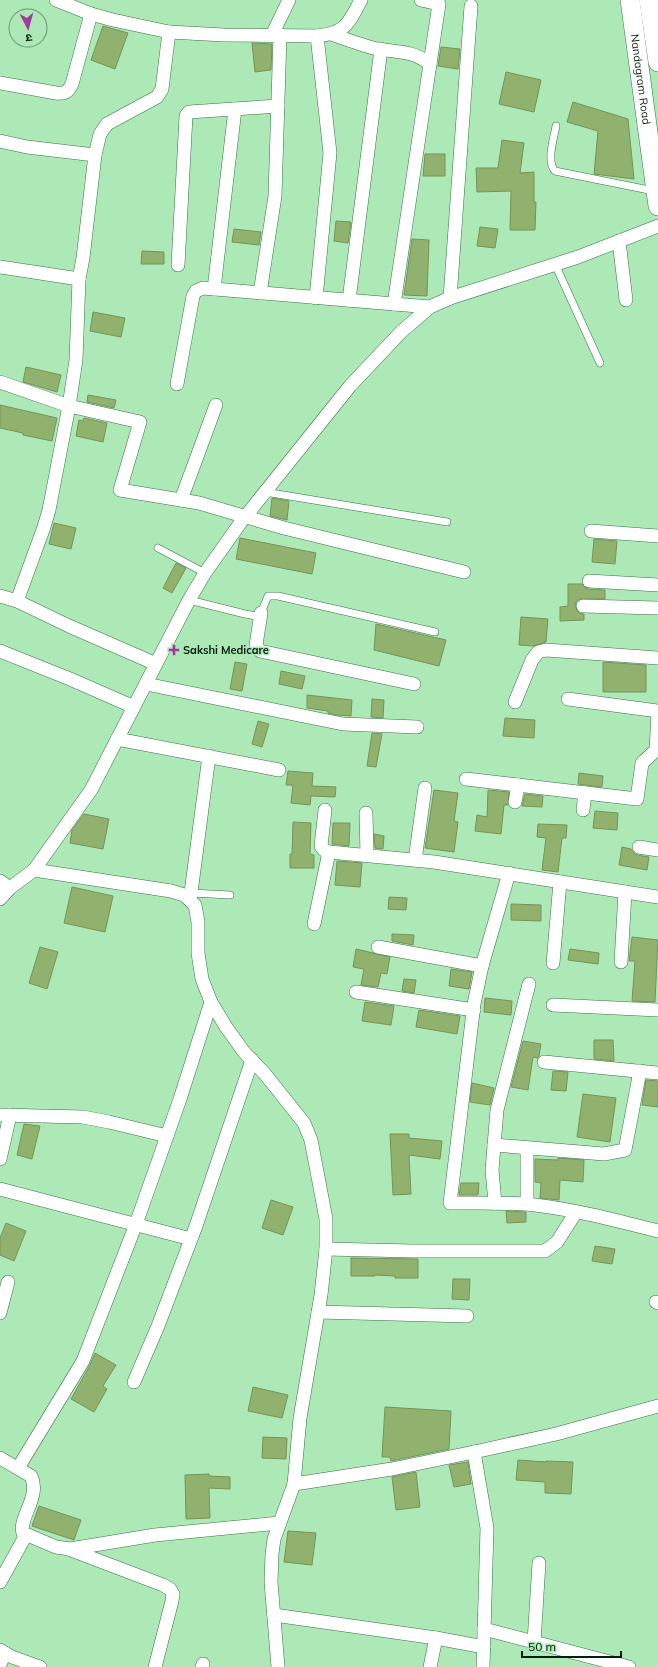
<svg xmlns="http://www.w3.org/2000/svg" width="658" height="1667" font-family="Mulish,'Noto Sans Devanagari',sans-serif">
<style>
.building{fill:#91b26f;stroke:#769357}
.lines{fill:none;stroke-linecap:round;stroke-linejoin:round}
.lane-casing{stroke:#397247;stroke-width:8}
.street-casing{stroke:#397247;stroke-width:14}
.secondary-casing{stroke:#397247;stroke-width:20}
.lane{stroke:#fff;stroke-width:7}
.street{stroke:#fff;stroke-width:13}
.secondary{stroke:#fff;stroke-width:19}
.poi-dot{fill:#a0399c;stroke:#ace9b7;stroke-width:1.5}
.labels{text-anchor:middle;stroke-width:3;stroke-linejoin:round;paint-order:stroke}
.street-label{font-size:11px;fill:#061e0c;stroke:#ace9b7}
.poi-label{font-size:11px;font-weight:bold;fill:#061e0c;stroke:#ace9b7;text-anchor:start}
</style>
<rect width="100%" height="100%" fill="#ace9b7"/>
<g class="building">
<path d="M103 26 128 33 115 69 91 60Z"/>
<path d="M252 43 272 44 271 70 255 72Z"/>
<path d="M441 47 460 49 458 69 438 66Z"/>
<path d="M506 72 541 80 534 112 499 104Z"/>
<path d="M573 102 628 119 634 179 594 174 598 131 567 122Z"/>
<path d="M502 140 524 143 520 173 534 172V202H536L535 230H510L511 191 477 192 476 168H498Z"/>
<path d="M425 154H445V176H423Z"/>
<path d="M336 221 351 222 348 243 334 241Z"/>
<path d="M480 227 498 229 495 248 477 246Z"/>
<path d="M234 229 261 232 259 245 232 242Z"/>
<path d="M412 239 429 240 427 296 404 295Z"/>
<path d="M142 251 164 252V264H141Z"/>
<path d="M93 312 125 318 121 337 90 331Z"/>
<path d="M26 367 61 375 57 392 23 382Z"/>
<path d="M88 395 116 400 114 408 87 402Z"/>
<path d="M0 405 57 418 52 441 23 435V433L0 428Z"/>
<path d="M84 418 107 423 103 442 76 436 79 420 83 421Z"/>
<path d="M272 498 289 501 287 520 270 516Z"/>
<path d="M54 523 76 528 71 549 49 544Z"/>
<path d="M240 538 316 553 312 574 236 559Z"/>
<path d="M594 539 617 541 615 564 592 562Z"/>
<path d="M176 563 186 568 172 593 163 588Z"/>
<path d="M568 584H582L588 589 605 590V599H580L576 602 575 606 579 613 584 614V620L560 621V607L568 606Z"/>
<path d="M521 617 548 619 546 642 534 646 519 645Z"/>
<path d="M376 624 446 640 439 666 374 650Z"/>
<path d="M235 662 247 664 242 691 230 689Z"/>
<path d="M603 662 646 665V692H603Z"/>
<path d="M281 671 305 676 302 689 279 684Z"/>
<path d="M307 695 352 700 351 716 337 715 328 713V711L307 708Z"/>
<path d="M372 699 384 700 383 718 371 717Z"/>
<path d="M505 718 535 720 534 738 503 736Z"/>
<path d="M258 721 269 724 262 747 252 744Z"/>
<path d="M372 733 382 734 376 767 367 766Z"/>
<path d="M288 771 313 773 312 786 336 787 335 797 311 796 310 805 291 803 293 785H286Z"/>
<path d="M579 773 603 776 602 787 578 784Z"/>
<path d="M434 790 458 793 454 821 458 822 454 852 425 848Z"/>
<path d="M488 790 509 792 508 805H504L501 834 475 831 477 815 487 817Z"/>
<path d="M525 794 543 796 542 807 522 806Z"/>
<path d="M595 811 618 813 617 830 593 828Z"/>
<path d="M84 814 109 819 103 849 70 843 72 830Z"/>
<path d="M293 822 311 823 310 854 314 855V868H290V854H292Z"/>
<path d="M333 823H350L349 846 332 844Z"/>
<path d="M538 824 567 825 566 838H562L558 872 542 870 546 838 537 837Z"/>
<path d="M374 834 384 836 383 849 375 848Z"/>
<path d="M622 847 631 849 634 853 637 855 649 857 647 870 619 865Z"/>
<path d="M337 861 362 863 360 887 335 885Z"/>
<path d="M72 887 113 896 105 932 64 923Z"/>
<path d="M389 897 407 898 406 910 388 909Z"/>
<path d="M511 904 541 905V921L511 920Z"/>
<path d="M392 934 414 935 413 945 392 941Z"/>
<path d="M632 937 658 940 655 1002 632 1001 635 961H629Z"/>
<path d="M40 947 58 952 47 989 29 983Z"/>
<path d="M356 949 390 957 387 974 381 973 378 987 361 985 364 969 353 967Z"/>
<path d="M570 949 599 953 598 964 568 960Z"/>
<path d="M451 969 472 972 469 989 449 986Z"/>
<path d="M404 979 416 980 414 993 402 991Z"/>
<path d="M485 998 512 1001 511 1015 484 1012Z"/>
<path d="M365 1002 394 1006 391 1025 362 1021Z"/>
<path d="M419 1010 460 1016 457 1034 416 1027Z"/>
<path d="M594 1040H613L614 1061 594 1059Z"/>
<path d="M523 1041 541 1044 539 1056 537 1058 533 1057 528 1090 511 1087Z"/>
<path d="M553 1071 568 1072 566 1091 551 1090Z"/>
<path d="M646 1080 658 1081V1107L642 1105Z"/>
<path d="M472 1083 494 1088 490 1105 470 1102Z"/>
<path d="M583 1094 616 1098 610 1142 577 1137Z"/>
<path d="M24 1124 40 1126 32 1159 17 1155Z"/>
<path d="M390 1134H409V1138L442 1141 440 1159 409 1155 411 1194 393 1195Z"/>
<path d="M558 1158 584 1160 583 1182 560 1180 559 1200 540 1198 541 1183 535 1182V1159L558 1160Z"/>
<path d="M461 1183H479L478 1195H459Z"/>
<path d="M271 1200 293 1207 283 1235 262 1228Z"/>
<path d="M506 1211 526 1212V1222L507 1223Z"/>
<path d="M6 1223 26 1231 14 1261 0 1255V1238Z"/>
<path d="M595 1246 615 1249 612 1264 592 1261Z"/>
<path d="M351 1258 418 1259V1278H395V1276L375 1275V1276H351Z"/>
<path d="M453 1279H470L469 1300 452 1299Z"/>
<path d="M95 1353 116 1365 103 1386 107 1389 94 1412 71 1399 89 1367Z"/>
<path d="M253 1387 288 1395 282 1418 248 1411Z"/>
<path d="M385 1407 451 1411 449 1449 391 1461 390 1457H382Z"/>
<path d="M263 1437 287 1438 286 1459 262 1458Z"/>
<path d="M518 1460 546 1462V1461L573 1462 571 1494 545 1493V1482L516 1480Z"/>
<path d="M468 1462 471 1484 454 1487 449 1465Z"/>
<path d="M416 1472 420 1507 396 1510 392 1477Z"/>
<path d="M209 1474V1476L230 1477V1489L209 1488 210 1518 186 1519 185 1475Z"/>
<path d="M39 1506 81 1520 74 1540 32 1526Z"/>
<path d="M288 1531 316 1533 312 1565 284 1562Z"/>
</g>
<g class="lines">
<defs>
<g id="lane">
<path d="M556 126C554 138 546 161 555 171L654 191"/>
<path d="M555 264 600 363"/>
<path d="M265 492 447 522"/>
<path d="M158 548 205 573"/>
<path d="M189 600 245 614 257 616 261 613 268 596H278L435 632"/>
<path d="M191 893 230 895"/>
</g>
<g id="street">
<path d="M56 0 91 14 113 20 169 32 224 35 317 36C346 33 348 24 361 0"/>
<path d="M331 34C345 39 359 44 373 48 395 53 411 49 430 64"/>
<path d="M272 35 289 0"/>
<path d="M0 83 56 93C65 94 68 92 72 84L91 14"/>
<path d="M0 141 27 147 95 155"/>
<path d="M619 241 626 300"/>
<path d="M178 265 186 116 189 112 278 106"/>
<path d="M0 267 79 279"/>
<path d="M214 289 235 109"/>
<path d="M260 293 275 196 280 35"/>
<path d="M316 298 330 153 317 36"/>
<path d="M450 298 471 6"/>
<path d="M349 300 381 49"/>
<path d="M394 304 439 4 421 0"/>
<path d="M0 382 69 406 140 422 120 490 199 503 284 528 464 572"/>
<path d="M177 384 193 296 196 291 203 288 430 307"/>
<path d="M181 500 216 405"/>
<path d="M591 531 658 536"/>
<path d="M589 581 658 585"/>
<path d="M0 596 17 601 69 626 156 664"/>
<path d="M17 601 44 527 49 510 69 406 76 360 79 279 83 258 95 155 100 134 107 124 157 97 162 89 169 32"/>
<path d="M583 606 658 608"/>
<path d="M261 613 256 645 260 651 414 684"/>
<path d="M0 651 70 679 134 707"/>
<path d="M146 684 343 724 417 727"/>
<path d="M568 699 658 711"/>
<path d="M515 702 532 660 538 652 546 650 658 658"/>
<path d="M117 739 279 770"/>
<path d="M466 779 637 799 642 763 656 750 658 713"/>
<path d="M515 802 518 785"/>
<path d="M325 810 321 846 324 850 329 852 434 862 658 897"/>
<path d="M583 810 585 793"/>
<path d="M366 813 367 855"/>
<path d="M639 847 658 850"/>
<path d="M415 860 425 788"/>
<path d="M34 870 171 891 184 895 195 905 198 922V953L202 979 211 1002 226 1027 244 1052 265 1074 304 1123 311 1140 326 1219V1249L321 1295 300 1418 294 1484 274 1539 272 1554 271 1582 278 1667"/>
<path d="M509 873 482 966 474 1004 450 1203C478 1203 507 1202 535 1205 577 1210 618 1221 658 1231"/>
<path d="M0 881 10 888"/>
<path d="M0 899 10 888 34 870 91 790 189 600 205 573 241 522 350 386 401 332 430 307 450 298 578 257 658 226"/>
<path d="M190 900 209 756"/>
<path d="M314 924 329 852"/>
<path d="M378 947 482 966"/>
<path d="M621 962 625 892"/>
<path d="M553 963 560 882"/>
<path d="M356 992 474 1010"/>
<path d="M553 1005 658 1010"/>
<path d="M544 1062 658 1073"/>
<path d="M0 1115 83 1117 109 1122 167 1136"/>
<path d="M494 1145 604 1154 625 1150 640 1071"/>
<path d="M0 1159 10 1115"/>
<path d="M0 1189 191 1239"/>
<path d="M495 1203 492 1170 497 1110 529 984"/>
<path d="M527 1204V1148"/>
<path d="M326 1249 412 1251H545L557 1242 576 1212"/>
<path d="M656 1302 658 1303"/>
<path d="M318 1312 467 1316"/>
<path d="M0 1313 8 1282"/>
<path d="M134 1382 158 1326 196 1226 252 1060"/>
<path d="M474 1452 487 1528 483 1667"/>
<path d="M0 1458 31 1476C41 1497 18 1518 23 1533L56 1547 70 1549 155 1535 279 1523"/>
<path d="M18 1468 83 1361 136 1224 180 1099 211 1002"/>
<path d="M294 1484 392 1469 474 1452 556 1434 658 1406"/>
<path d="M71 1550 163 1585 170 1589 173 1594 172 1601 155 1667"/>
<path d="M0 1582 26 1535"/>
<path d="M274 1615 436 1638 484 1647"/>
<path d="M484 1629 629 1667"/>
<path d="M534 1642 539 1563"/>
<path d="M0 1650 12 1657 40 1667"/>
<path d="M0 1664 5 1653"/>
<path d="M202 1667 203 1664"/>
<path d="M430 1667 436 1638"/>
</g>
<g id="secondary">
<path id="s1" d="M630 0 658 206"/>
<path d="M649 0 658 62"/>
</g>
</defs>
<use href="#lane" class="lane-casing"/>
<use href="#street" class="street-casing"/>
<use href="#secondary" class="secondary-casing"/>
<use href="#lane" class="lane"/>
<use href="#street" class="street"/>
<use href="#secondary" class="secondary"/>
</g>
<path class="poi-dot" d="M172 644h4v4h4v4h-4v4h-4v-4h-4v-4h4z"/>
<g class="labels">
<g class="street-label">
<text dy="4" stroke="none"><textPath href="#s1" startOffset="80">Nandagram Road</textPath></text>
</g>
<g class="poi-label">
<text x="183" y="654">Sakshi Medicare</text>
</g>
</g>
<g transform="translate(28 28) rotate(174)"><circle r="19" fill="#ace9b7" stroke="#6a9873"/>
<path d="M0-3L7 15L0 10L-7 15Z" fill="#a0399c"/>
<text y="-6" font-size="11" font-weight="bold" text-anchor="middle" fill="#061e0c">उ</text>
</g>
<path d="M522 1651v6h99v-6" fill="none" stroke="#061e0c" stroke-width="2"/>
<text x="528" y="1651" font-size="12" fill="#061e0c" stroke="#ace9b7" stroke-width="3" paint-order="stroke">50 m</text>
</svg>
